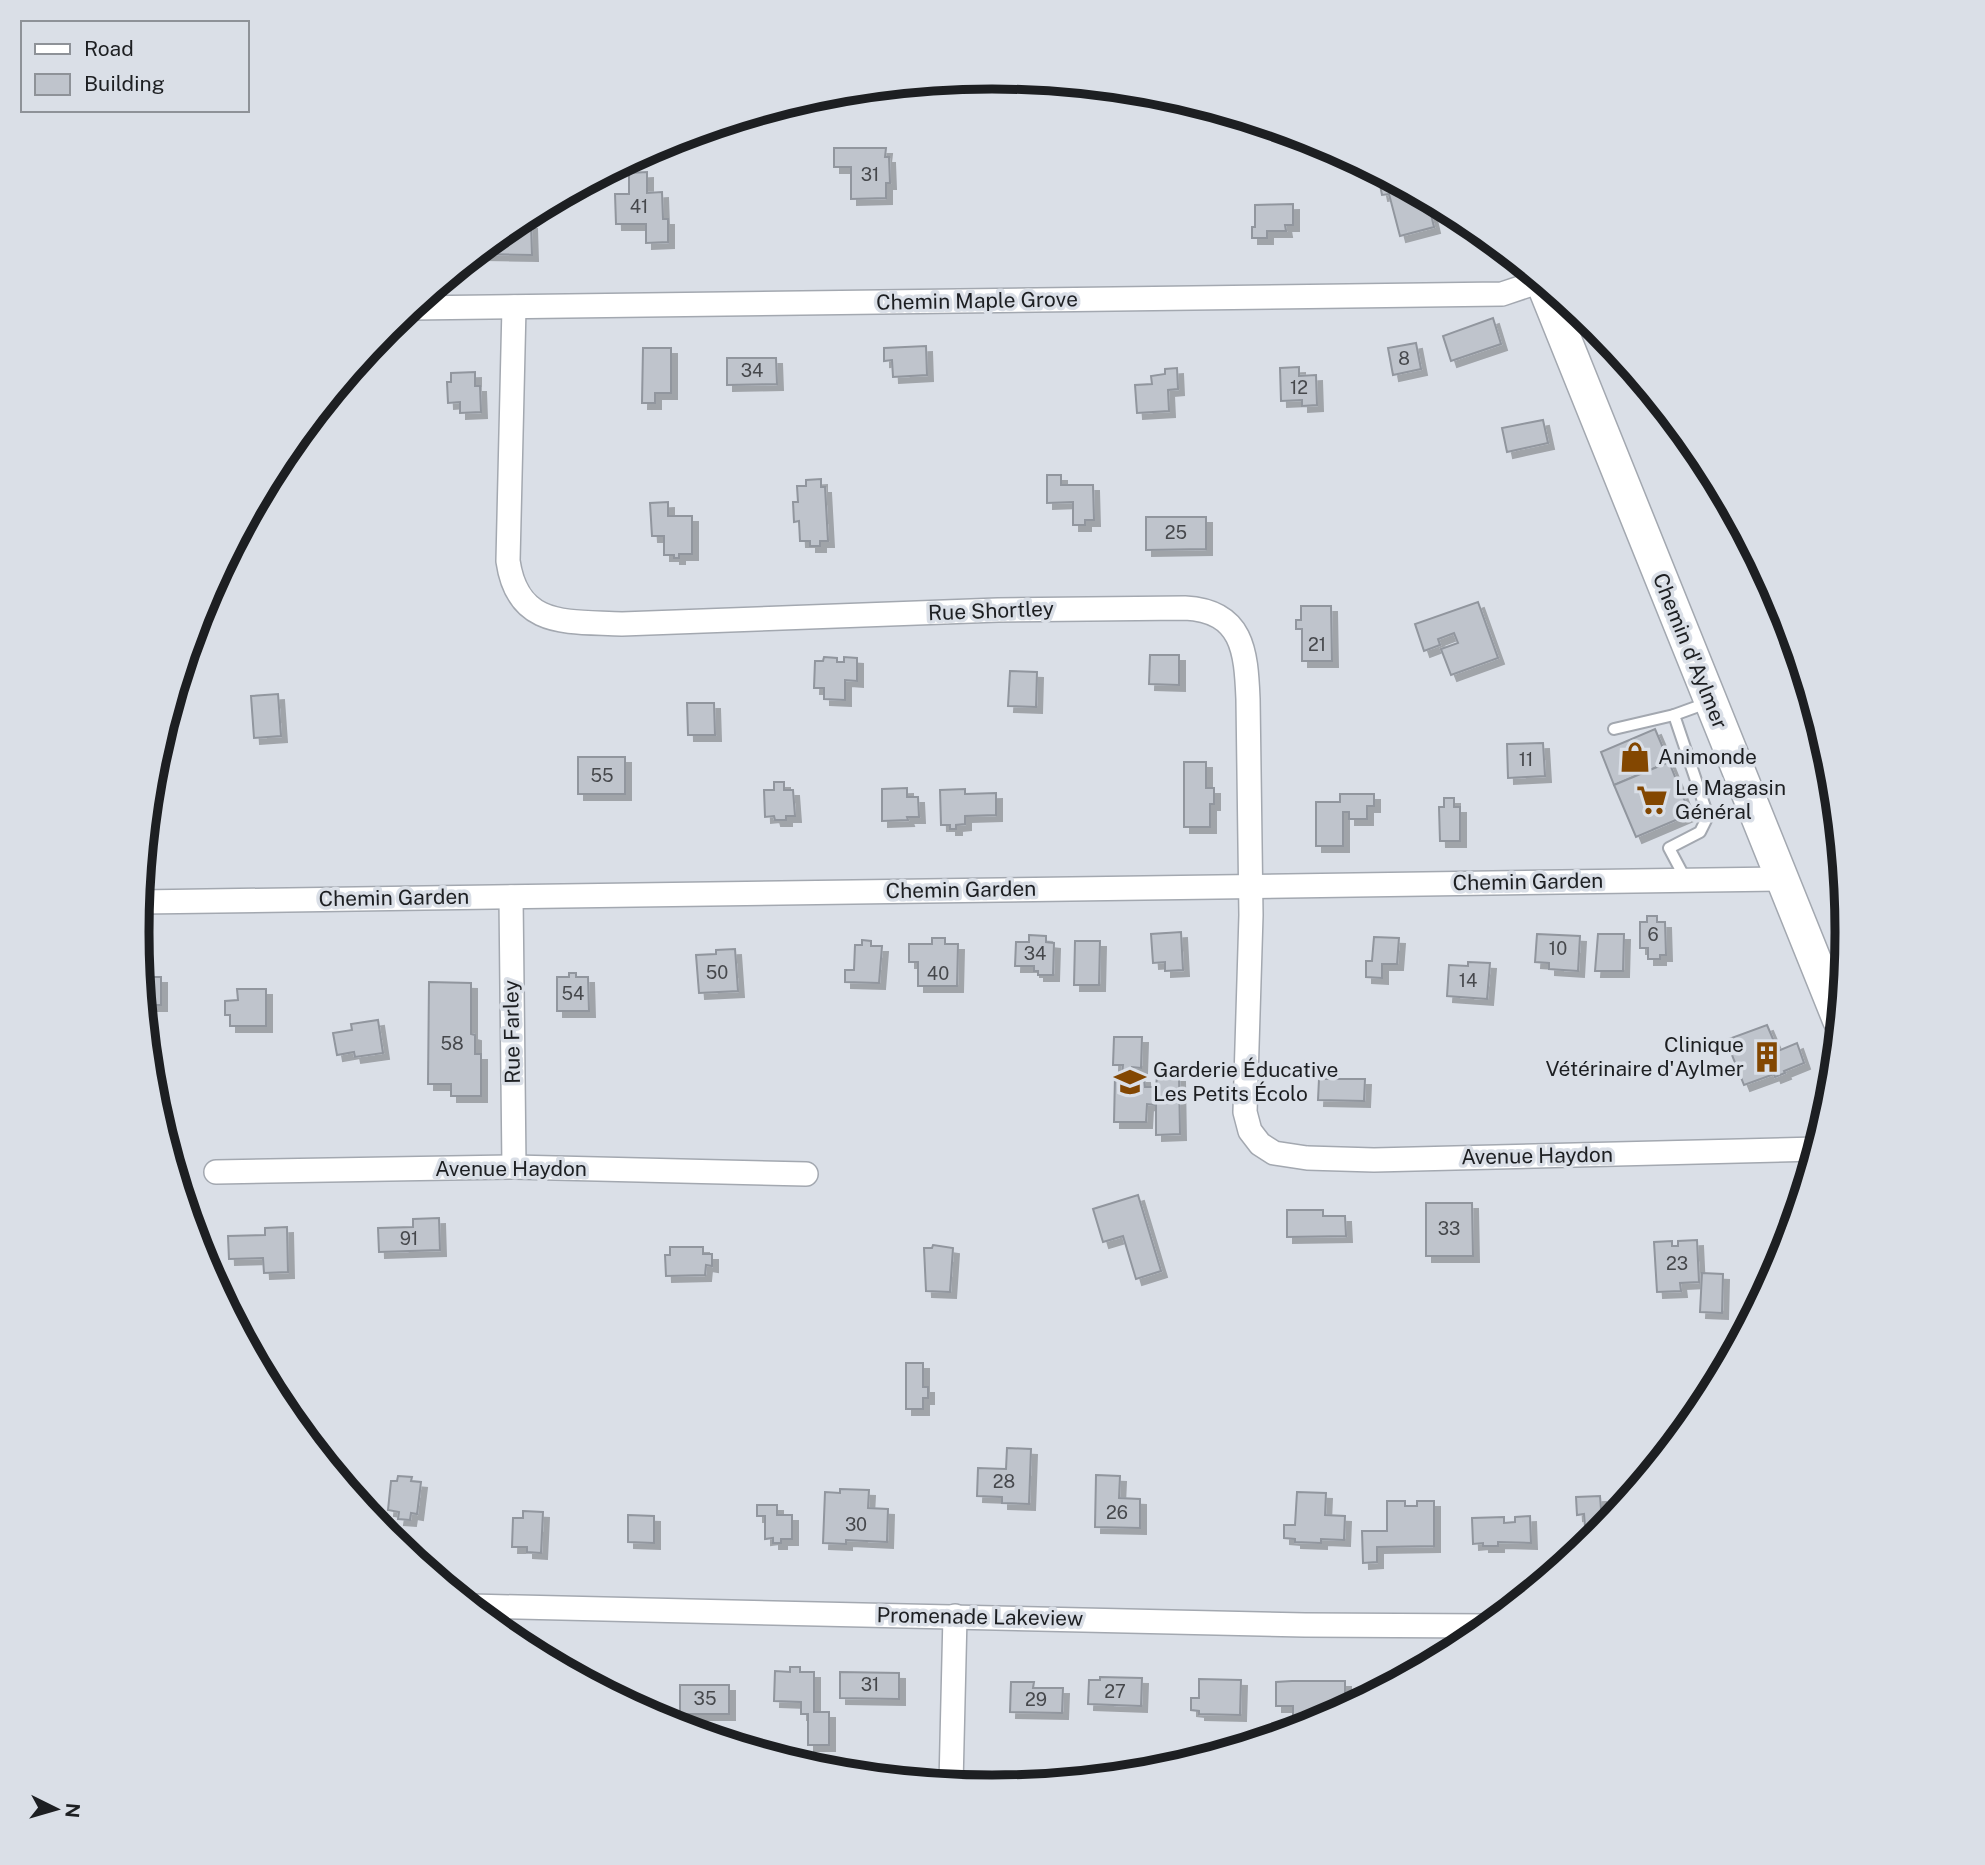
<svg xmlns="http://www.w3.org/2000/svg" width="1985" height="1865" font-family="'Public Sans',sans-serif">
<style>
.building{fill:#bfc4cc;stroke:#91969e;stroke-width:2;filter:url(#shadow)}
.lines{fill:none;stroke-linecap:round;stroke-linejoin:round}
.service-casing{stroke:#a3a8b0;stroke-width:14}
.minor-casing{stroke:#a3a8b0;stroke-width:26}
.secondary-casing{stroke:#a3a8b0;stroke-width:35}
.service{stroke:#fff;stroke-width:10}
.minor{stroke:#fff;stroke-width:23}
.secondary{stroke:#fff;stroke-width:32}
.labels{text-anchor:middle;stroke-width:7;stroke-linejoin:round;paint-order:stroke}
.number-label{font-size:18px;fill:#46484c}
.street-label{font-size:21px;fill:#1d1f22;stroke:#dadfe7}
.poi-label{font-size:21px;fill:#1d1f22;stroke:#dadfe7;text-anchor:start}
.rim{fill:none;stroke:#1d1f22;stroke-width:9}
</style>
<defs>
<filter id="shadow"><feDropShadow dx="6" dy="6" stdDeviation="0" flood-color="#0004"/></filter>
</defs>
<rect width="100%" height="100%" fill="#dadfe7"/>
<g class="building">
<path d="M834 148H886L885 157H889L890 183H886V198L851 199V167H834Z"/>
<path d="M647 172V193L662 192 663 219H668V242L646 243V224H616L615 194H629V173Z"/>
<path d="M1376 172 1423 197 1426 207 1429 206 1434 227 1400 236 1389 194 1382 195 1380 185 1385 184 1383 177 1378 178Z"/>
<path d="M1293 204V225H1285L1286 231H1267V238H1252V227H1255V205Z"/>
<path d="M528 216V223H531L532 255 480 254 518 221Z"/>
<path d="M1493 318 1501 344 1451 361 1443 336Z"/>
<path d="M1416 343 1421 369 1393 375 1388 348Z"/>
<path d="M926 346 927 375 893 377 892 360 884 361V348Z"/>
<path d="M643 348H671V393H655V403H642Z"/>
<path d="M727 358H776L777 384 727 385Z"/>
<path d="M1299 367V376L1316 375 1317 405 1302 406V400L1281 401 1280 368Z"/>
<path d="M1177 368 1178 389 1168 390 1169 411 1137 413 1135 385 1152 384 1151 376 1165 374V369Z"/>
<path d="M475 372V386H480L481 412 460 413V402L448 403 447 382H451V373Z"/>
<path d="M1543 420 1548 443 1507 452 1502 428Z"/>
<path d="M1047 475H1061V485H1093L1094 520H1085V525H1073V502L1047 503Z"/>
<path d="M821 479V487H825L828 541H820V546H810V541H800L799 521 794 522 793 502H798L797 486H806V480Z"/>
<path d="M668 502V516H692V554H679V558H674V555H664V536H652L650 503Z"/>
<path d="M1146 517H1206V549L1146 550Z"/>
<path d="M1478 602 1498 658 1451 675 1441 649 1458 643 1454 633 1438 639 1440 645 1424 651 1415 624Z"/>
<path d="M1301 606H1331L1332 661H1302V629H1296V620H1301Z"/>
<path d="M1150 655H1179V685L1149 684Z"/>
<path d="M824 657 837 658V662H844V657L857 658V681L845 680V700L824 699V688H814L815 661H823Z"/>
<path d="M1010 671 1037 672 1036 707 1008 706Z"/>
<path d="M278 694 281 736 254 738 251 696Z"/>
<path d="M687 703H714L715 735H688Z"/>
<path d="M1655 729 1669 762 1614 785 1601 752Z"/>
<path d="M1543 743 1545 776 1508 778 1507 744Z"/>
<rect x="578" y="757" width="47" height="37"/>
<path d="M1184 762H1206V788H1214V804H1210V827H1184Z"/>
<path d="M1669 762 1690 814 1636 837 1614 785Z"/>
<path d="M774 782H784V790H793L795 816H786V820H775L774 816 765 817 764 790H774Z"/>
<path d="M907 788V797H918L919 817H907L908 820 882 821V789Z"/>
<path d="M965 789V794L996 793V815L965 816V824L956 825V829H950V825H941L940 790Z"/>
<path d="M1340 794H1374V806H1367V819H1349V812H1343V846H1316V802H1340Z"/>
<path d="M1444 798H1454V807H1460V841H1440L1439 807H1444Z"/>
<path d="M1647 916H1657V922H1665L1666 955H1660V959H1648V948H1640V922H1647Z"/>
<path d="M1181 932 1183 970 1165 971V962L1153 963 1151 934Z"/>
<path d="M1537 934 1580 936 1578 971 1549 969V963L1535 962Z"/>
<path d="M1598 934H1624L1623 971H1595Z"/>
<path d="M1029 935 1046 936V942L1054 943 1053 975H1038V971H1034V966H1015L1016 942H1029Z"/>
<path d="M1374 937 1399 938 1397 964H1382V978L1366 977V961H1372Z"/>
<path d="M932 938H945V944H958L957 986H918V962H909V944H932Z"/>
<path d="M862 940 871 941V946H882L879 983 845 982V970H854L855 945H862Z"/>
<path d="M1075 941H1100L1099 985H1074Z"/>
<path d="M735 949 738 991 699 993 696 955 716 954V950Z"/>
<path d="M1468 962 1490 963 1487 999 1447 996 1449 965 1468 966Z"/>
<path d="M569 973H576V977H588L589 1011H557V977H569Z"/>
<path d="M141 977H161V1005H144Z"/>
<path d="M429 982 471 983V1034L475 1035V1054H481V1096H451V1084H428Z"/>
<path d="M237 989H266V1026H230V1015H225V1001L238 1000Z"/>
<path d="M378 1020 383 1053 355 1057 354 1052 337 1055 333 1033 352 1030 351 1024Z"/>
<path d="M1767 1025 1778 1051 1797 1043 1804 1063 1784 1071 1785 1073 1775 1077 1774 1074 1744 1085 1726 1040Z"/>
<path d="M1114 1037H1142L1141 1068 1132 1067 1131 1077H1144L1145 1087H1156L1157 1076H1179L1180 1134 1156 1135V1105L1147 1104 1146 1122H1114L1115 1076 1122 1075 1123 1065H1113Z"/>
<path d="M1319 1079H1365L1364 1101 1318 1100Z"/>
<path d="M1138 1195 1161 1271 1136 1279 1123 1236 1103 1242 1093 1209Z"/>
<path d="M1426 1203H1472L1473 1256H1426Z"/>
<path d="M1287 1210H1323V1216H1345L1346 1236 1287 1237Z"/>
<path d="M439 1218 440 1250 379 1252 378 1228 413 1227V1219Z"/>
<path d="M287 1227 288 1272 264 1273 263 1258 229 1259 228 1236 265 1235V1228Z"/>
<path d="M1697 1240 1699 1282 1680 1283 1681 1291 1657 1292 1654 1242 1672 1241V1246H1678V1241Z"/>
<path d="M933 1245 953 1248 950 1292 926 1291 924 1248H932Z"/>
<path d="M670 1247H703V1254H712V1266L706 1265 705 1275 666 1276 665 1255H670Z"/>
<path d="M1702 1273 1723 1274 1722 1313 1700 1312Z"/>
<path d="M906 1363H923V1387H928V1398H923V1409H906Z"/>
<path d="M1007 1448 1031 1449 1029 1504 1002 1503V1497L977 1496 978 1468 1006 1469Z"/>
<path d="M1096 1475 1120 1476 1119 1498 1140 1499V1528L1095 1527Z"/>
<path d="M398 1476 412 1477 411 1481 421 1482 417 1514 411 1513 410 1520 398 1519 399 1512 388 1510 391 1481H397Z"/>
<path d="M840 1489 869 1490 868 1508 888 1509 887 1542 846 1540V1544L823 1543 825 1492 840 1493Z"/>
<path d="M1297 1492 1326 1493 1325 1515 1345 1516 1344 1540 1321 1539V1543L1295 1542V1539L1284 1538V1525H1295Z"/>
<path d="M1600 1496 1601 1509 1622 1508 1597 1538 1586 1539 1584 1514 1577 1515 1576 1497Z"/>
<path d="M1387 1501H1405V1506H1417V1501H1434V1546L1377 1547V1562L1363 1563 1362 1531H1387Z"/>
<path d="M757 1505H777V1515H792V1539H781V1543H773V1538L765 1539V1516H757Z"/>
<path d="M523 1511 543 1512 541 1553 527 1552V1547H512L513 1518H523Z"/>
<path d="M628 1515 654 1516V1543L628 1542Z"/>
<path d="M1530 1516 1531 1543 1498 1542V1546H1483V1543L1473 1544 1472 1518 1504 1517V1523L1515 1522V1517Z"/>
<path d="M790 1667H800V1672H814V1712H829V1745H808V1714H801V1702L774 1701 775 1671 790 1672Z"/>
<path d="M840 1672 899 1673V1699L840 1698Z"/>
<path d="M1100 1677 1142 1678 1141 1706 1088 1704 1089 1680H1100Z"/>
<path d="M1199 1679 1241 1680 1240 1715 1199 1714V1711L1191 1710V1698H1199Z"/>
<path d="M1292 1681H1345V1709L1328 1719V1716H1293V1706H1276V1682Z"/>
<path d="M1011 1682H1034L1033 1688H1063L1062 1713 1010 1712Z"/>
<path d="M594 1685H613V1689H621V1700Z"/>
<rect x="680" y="1685" width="49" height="29"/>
</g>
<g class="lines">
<defs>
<g id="service">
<path d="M1614 729 1674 715"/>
<path d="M1686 880 1669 848 1700 832 1708 816 1674 715 1707 703"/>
</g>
<g id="minor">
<path d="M514 307 508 561C518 629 568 621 622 624L998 610 1185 608C1243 611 1246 651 1248 699L1251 915 1245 1112 1250 1131 1260 1144 1274 1153 1307 1158 1374 1160 1817 1149"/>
<path d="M411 308 1502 294 1541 281"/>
<path d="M511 897 514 1167"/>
<path d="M140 902 1782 879"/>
<path d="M216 1172 514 1167 806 1174"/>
<path d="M471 1606 1305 1625 1489 1626"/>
<path d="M951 1784 955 1616"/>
</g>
<path id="secondary" d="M1542 282 1839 1020"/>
</defs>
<use href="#service" class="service-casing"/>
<use href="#minor" class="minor-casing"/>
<use href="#secondary" class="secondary-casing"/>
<use href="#service" class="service"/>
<use href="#minor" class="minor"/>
<use href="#secondary" class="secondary"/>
</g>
<defs>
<symbol id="shop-bare" viewBox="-9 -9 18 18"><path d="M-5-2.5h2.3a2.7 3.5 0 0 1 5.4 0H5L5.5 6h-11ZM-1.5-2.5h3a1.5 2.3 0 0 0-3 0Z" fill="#834701" stroke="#dadfe7" stroke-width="2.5" paint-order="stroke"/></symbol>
<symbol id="supermarket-bare" viewBox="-9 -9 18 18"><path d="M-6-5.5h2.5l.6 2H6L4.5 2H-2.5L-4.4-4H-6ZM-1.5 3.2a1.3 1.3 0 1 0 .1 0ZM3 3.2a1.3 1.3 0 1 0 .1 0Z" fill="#834701" stroke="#dadfe7" stroke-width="2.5" paint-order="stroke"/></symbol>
<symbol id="building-bare" viewBox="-9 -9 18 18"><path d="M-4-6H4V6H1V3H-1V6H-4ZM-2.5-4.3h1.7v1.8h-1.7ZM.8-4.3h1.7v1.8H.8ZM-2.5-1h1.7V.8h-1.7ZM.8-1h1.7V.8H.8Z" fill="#834701" stroke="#dadfe7" stroke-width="2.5" paint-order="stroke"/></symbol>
<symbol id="school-bare" viewBox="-9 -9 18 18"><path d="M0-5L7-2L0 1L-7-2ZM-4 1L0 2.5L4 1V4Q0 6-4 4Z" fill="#834701" stroke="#dadfe7" stroke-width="2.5" paint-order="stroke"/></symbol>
</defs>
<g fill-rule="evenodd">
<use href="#shop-bare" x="1613" y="735" width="44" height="44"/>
<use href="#supermarket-bare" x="1630" y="778" width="44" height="44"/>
<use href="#building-bare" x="1745" y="1035" width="44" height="44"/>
<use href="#school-bare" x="1108" y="1060" width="44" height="44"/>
</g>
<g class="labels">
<g class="number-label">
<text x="870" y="181">31</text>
<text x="639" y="213">41</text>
<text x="1404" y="365">8</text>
<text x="752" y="377">34</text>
<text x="1299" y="394">12</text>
<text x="1176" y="539">25</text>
<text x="1317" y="651">21</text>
<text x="1526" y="766">11</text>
<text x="602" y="782">55</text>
<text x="1653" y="941">6</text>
<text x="1558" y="955">10</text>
<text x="1035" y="960">34</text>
<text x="717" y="979">50</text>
<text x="938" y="980">40</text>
<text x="1468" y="987">14</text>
<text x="573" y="1000">54</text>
<text x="452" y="1050">58</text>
<text x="1449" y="1235">33</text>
<text x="409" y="1245">91</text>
<text x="1677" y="1270">23</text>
<text x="1004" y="1488">28</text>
<text x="1117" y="1519">26</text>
<text x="856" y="1531">30</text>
<text x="870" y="1691">31</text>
<text x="1115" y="1698">27</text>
<text x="705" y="1705">35</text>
<text x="1036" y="1706">29</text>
</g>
<g class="street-label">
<text transform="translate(977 301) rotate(-1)" y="7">Chemin Maple Grove</text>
<text transform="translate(991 611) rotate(-2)" y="7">Rue Shortley</text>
<text transform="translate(1690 651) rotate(68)" y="7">Chemin d'Aylmer</text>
<text transform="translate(1528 882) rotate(-1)" y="7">Chemin Garden</text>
<text transform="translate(961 890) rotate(-1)" y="7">Chemin Garden</text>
<text transform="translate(394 898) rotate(-1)" y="7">Chemin Garden</text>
<text transform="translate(512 1032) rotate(-91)" y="7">Rue Farley</text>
<text transform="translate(1537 1156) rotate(-1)" y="7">Avenue Haydon</text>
<text x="511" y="1176">Avenue Haydon</text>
<text transform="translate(980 1617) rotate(1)" y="7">Promenade Lakeview</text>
</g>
<g class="poi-label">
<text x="1658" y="764">Animonde</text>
<text x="1675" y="795">Le Magasin<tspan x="1675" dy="24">Général</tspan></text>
<text x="1744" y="1052" text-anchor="end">Clinique<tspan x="1744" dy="24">Vétérinaire d'Aylmer</tspan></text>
<text x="1153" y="1077">Garderie Éducative<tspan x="1153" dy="24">Les Petits Écolo</tspan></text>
</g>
</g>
<path d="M0 0H1985V1865H0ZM149 932a843 843 0 1 1 1686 0a843 843 0 1 1-1686 0Z" fill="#dadfe7" fill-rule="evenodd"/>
<path class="rim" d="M149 932a843 843 0 1 1 1686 0a843 843 0 1 1-1686 0Z"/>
<rect x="21" y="21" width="228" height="91" fill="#dadfe7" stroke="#8e9298" stroke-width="2"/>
<rect x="35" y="44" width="35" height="10" fill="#ffffff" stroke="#8e9298" stroke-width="2"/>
<text x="84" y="56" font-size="21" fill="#1d1f22">Road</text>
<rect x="35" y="74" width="35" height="21" fill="#bfc4cc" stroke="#8e9298" stroke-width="2"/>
<text x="84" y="91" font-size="21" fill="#1d1f22">Building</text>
<g transform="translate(56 1809) rotate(95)" stroke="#dadfe7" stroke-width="5" paint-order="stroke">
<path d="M0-5L12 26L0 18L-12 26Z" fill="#1d1f22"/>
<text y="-10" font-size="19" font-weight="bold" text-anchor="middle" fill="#1d1f22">N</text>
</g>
</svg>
